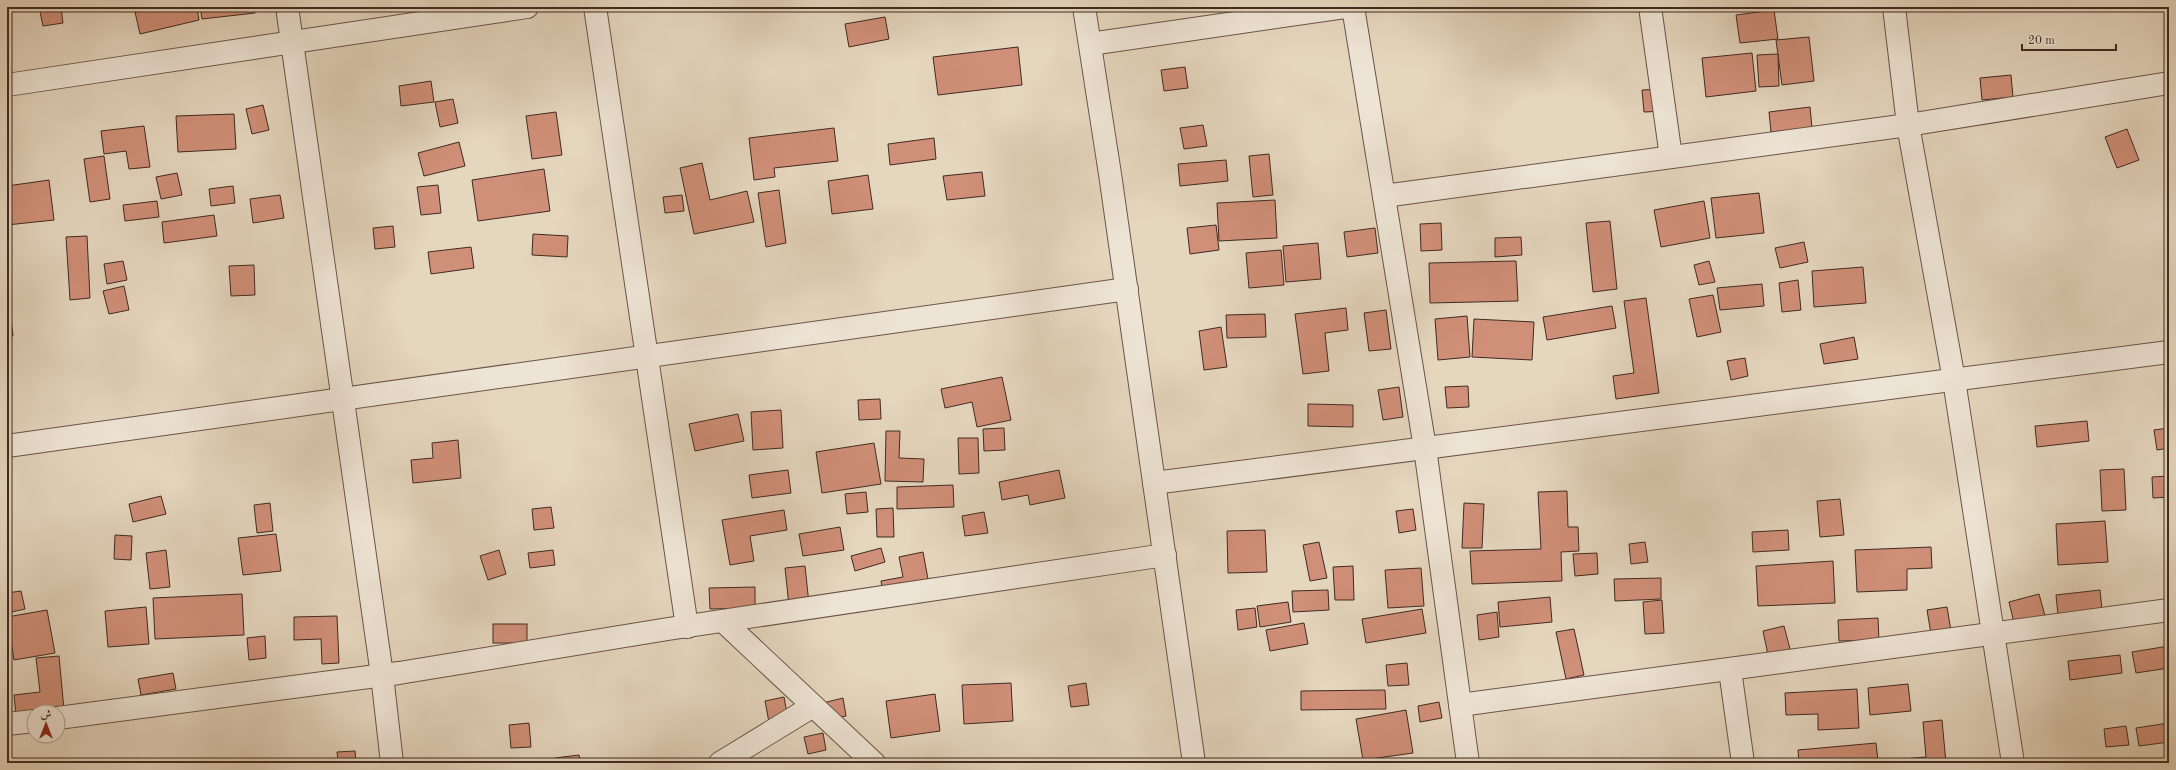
<svg xmlns="http://www.w3.org/2000/svg" width="2176" height="770" font-family="'Old Standard TT',Amiri,serif">
<style>
.building{fill:#d08f78;stroke:#412a21}
.lines{fill:none;stroke-linecap:round;stroke-linejoin:round}
.minor-casing{stroke:#6a5548;stroke-width:24}
.minor{stroke:#eee4d5;stroke-width:22}
</style>
<rect width="100%" height="100%" fill="#e5d6be"/>
<filter id="stains"><feTurbulence type="fractalNoise" baseFrequency=".005" numOctaves="4"/><feColorMatrix values="0 0 0 0 .2 0 0 0 0 .09 0 0 0 0 .02 0 0 0 .5 -.17"/></filter>
<radialGradient id="worn" r=".72"><stop offset=".6" stop-color="#630" stop-opacity="0"/><stop offset="1" stop-color="#630" stop-opacity=".3"/></radialGradient>
<g class="building">
<path d="M39 7H61L63 23 43 26Z"/>
<path d="M158 7H197L199 20 140 34 135 12Z"/>
<path d="M200 7H254L255 13 202 19Z"/>
<path d="M1227 7H1270L1228 15Z"/>
<path d="M1774 10 1778 39 1740 43 1736 15Z"/>
<path d="M885 17 889 39 849 47 845 24Z"/>
<path d="M1809 37 1814 81 1782 85 1776 40Z"/>
<path d="M1018 47 1022 85 938 95 933 57Z"/>
<path d="M1752 53 1756 91 1706 97 1702 58Z"/>
<path d="M1778 54 1779 86 1759 87 1757 55Z"/>
<path d="M1185 67 1188 88 1164 91 1161 70Z"/>
<path d="M2011 75 2013 97 1982 100 1980 78Z"/>
<path d="M431 81 434 102 401 106 399 86Z"/>
<path d="M1664 89 1666 111 1644 112 1642 90Z"/>
<path d="M453 99 458 123 440 127 435 102Z"/>
<path d="M263 105 269 130 252 134 246 109Z"/>
<path d="M1810 107 1812 128 1771 132 1769 112Z"/>
<path d="M556 112 562 155 532 159 526 116Z"/>
<path d="M234 114 236 149 178 152 176 116Z"/>
<path d="M1203 125 1207 146 1184 149 1180 128Z"/>
<path d="M144 126 150 167 129 169 126 151 104 154 101 131Z"/>
<path d="M834 128 838 161 774 168 775 177 754 180 749 138Z"/>
<path d="M2127 129 2139 160 2117 168 2105 137Z"/>
<path d="M934 138 936 159 890 165 888 144Z"/>
<path d="M459 142 465 166 424 176 418 153Z"/>
<path d="M1269 154 1273 195 1253 197 1249 156Z"/>
<path d="M104 156 110 199 90 202 84 159Z"/>
<path d="M1226 160 1228 181 1180 186 1178 164Z"/>
<path d="M702 163 710 200 747 191 754 222 694 234 680 168Z"/>
<path d="M544 169 550 211 478 221 472 180Z"/>
<path d="M982 172 985 196 947 200 943 176Z"/>
<path d="M177 173 182 195 161 199 156 177Z"/>
<path d="M868 175 873 209 832 214 828 181Z"/>
<path d="M49 180 54 220 7 225V186Z"/>
<path d="M438 185 441 213 421 215 417 187Z"/>
<path d="M233 186 235 203 211 206 209 189Z"/>
<path d="M779 190 786 243 766 247 758 193Z"/>
<path d="M1759 193 1764 233 1716 238 1711 198Z"/>
<path d="M280 195 284 218 253 223 250 199Z"/>
<path d="M682 195 684 211 665 213 663 197Z"/>
<path d="M1275 200 1277 238 1219 241 1217 203Z"/>
<path d="M157 201 159 217 125 221 123 205Z"/>
<path d="M1704 201 1710 238 1661 247 1654 210Z"/>
<path d="M214 215 217 236 164 243 162 222Z"/>
<path d="M1610 221 1617 289 1593 292 1586 223Z"/>
<path d="M1441 223 1442 250 1421 251 1420 224Z"/>
<path d="M1216 225 1219 250 1190 254 1187 228Z"/>
<path d="M393 226 395 247 375 249 373 228Z"/>
<path d="M1375 228 1378 253 1347 257 1344 232Z"/>
<path d="M533 234 568 236 567 257 532 255Z"/>
<path d="M87 236 90 298 70 300 66 237Z"/>
<path d="M1521 237 1522 255 1495 257V238Z"/>
<path d="M1804 242 1808 262 1780 268 1775 248Z"/>
<path d="M1318 243 1321 279 1286 282 1283 246Z"/>
<path d="M471 247 474 268 431 274 428 252Z"/>
<path d="M1281 250 1284 285 1249 288 1246 253Z"/>
<path d="M123 261 127 280 107 284 104 264Z"/>
<path d="M1516 261 1518 301 1430 303 1429 263Z"/>
<path d="M1709 261 1715 282 1699 285 1694 265Z"/>
<path d="M254 265 255 295 231 296 229 266Z"/>
<path d="M1863 267 1866 303 1814 307 1812 271Z"/>
<path d="M1798 280 1801 310 1782 312 1779 283Z"/>
<path d="M1762 284 1764 306 1720 310 1717 288Z"/>
<path d="M124 286 129 310 109 314 103 291Z"/>
<path d="M1713 295 1721 332 1697 337 1689 299Z"/>
<path d="M1646 298 1659 393 1616 399 1613 376 1634 373 1624 301Z"/>
<path d="M1612 306 1616 328 1547 340 1543 317Z"/>
<path d="M1346 308 1348 330 1325 333 1329 371 1303 374 1295 314Z"/>
<path d="M10 310 13 336 7 337V311Z"/>
<path d="M1386 310 1391 349 1369 351 1364 313Z"/>
<path d="M1265 314 1266 337 1227 338 1226 315Z"/>
<path d="M1467 316 1470 357 1438 360 1435 319Z"/>
<path d="M1474 319 1534 322 1532 360 1472 357Z"/>
<path d="M1221 327 1227 367 1204 370 1199 331Z"/>
<path d="M1854 337 1858 359 1824 364 1820 344Z"/>
<path d="M1745 358 1748 376 1731 380 1727 361Z"/>
<path d="M1002 377 1011 420 977 427 972 402 945 408 941 389Z"/>
<path d="M1468 386 1469 407 1447 408 1445 387Z"/>
<path d="M1399 387 1403 417 1383 420 1378 390Z"/>
<path d="M880 399 881 419 859 420 858 400Z"/>
<path d="M1308 404 1353 405V427L1308 426Z"/>
<path d="M781 410 783 448 753 450 751 412Z"/>
<path d="M738 414 744 441 695 451 689 424Z"/>
<path d="M2087 421 2089 441 2037 447 2035 426Z"/>
<path d="M1004 428 1005 450 984 451 983 429Z"/>
<path d="M2169 428V448L2157 450 2154 430Z"/>
<path d="M886 431H900L899 458 924 459 923 482 885 481Z"/>
<path d="M958 438H978L979 473 959 474Z"/>
<path d="M458 440 461 478 413 483 411 460 433 458 432 443Z"/>
<path d="M874 443 881 484 822 493 816 452Z"/>
<path d="M2124 469 2126 510 2102 511 2100 470Z"/>
<path d="M788 470 791 493 752 498 749 475Z"/>
<path d="M1059 470 1065 498 1030 505 1028 495 1002 500 999 482Z"/>
<path d="M2169 476V497L2153 498 2152 477Z"/>
<path d="M953 485 954 507 897 509V487Z"/>
<path d="M1567 491 1568 527H1578L1579 551 1561 552 1562 581 1472 584 1470 551 1541 549 1538 492Z"/>
<path d="M866 492 868 512 847 514 845 494Z"/>
<path d="M161 496 166 514 133 522 129 504Z"/>
<path d="M1840 499 1844 535 1820 537 1817 501Z"/>
<path d="M270 503 273 531 257 533 254 505Z"/>
<path d="M1464 503 1484 504 1482 548H1462Z"/>
<path d="M551 507 554 528 534 530 532 509Z"/>
<path d="M893 508 894 537H877L876 509Z"/>
<path d="M1413 509 1416 530 1399 533 1396 511Z"/>
<path d="M784 510 787 530 750 536 754 561 730 565 722 520Z"/>
<path d="M984 512 988 533 965 536 962 516Z"/>
<path d="M2105 521 2108 562 2058 565 2056 524Z"/>
<path d="M840 527 844 550 803 556 799 534Z"/>
<path d="M1265 530 1267 572 1228 573 1227 531Z"/>
<path d="M1788 530 1789 550 1753 552 1752 532Z"/>
<path d="M276 534 281 571 243 575 238 538Z"/>
<path d="M115 535 132 536 131 560 114 559Z"/>
<path d="M1319 542 1327 578 1310 581 1303 545Z"/>
<path d="M1645 542 1648 562 1631 564 1629 544Z"/>
<path d="M1931 547 1932 568 1907 569V590L1857 592 1855 550Z"/>
<path d="M881 548 885 562 855 571 851 556Z"/>
<path d="M166 550 170 587 150 589 146 553Z"/>
<path d="M499 550 506 574 488 580 480 556Z"/>
<path d="M553 550 555 565 530 568 528 553Z"/>
<path d="M923 552 928 579 901 584 885 607 881 581 903 577 899 557Z"/>
<path d="M1597 553 1598 574 1575 576 1573 554Z"/>
<path d="M1833 561 1835 603 1758 606 1756 566Z"/>
<path d="M805 566 809 604 789 606 785 568Z"/>
<path d="M1353 566 1354 600H1335L1333 567Z"/>
<path d="M1421 568 1424 606 1388 608 1385 570Z"/>
<path d="M1661 578V599L1615 601 1614 579Z"/>
<path d="M755 587V608L710 609 709 588Z"/>
<path d="M1328 590 1329 610 1293 612 1292 591Z"/>
<path d="M2100 590 2102 610 2058 615 2056 595Z"/>
<path d="M21 591 25 609 7 613V593Z"/>
<path d="M242 594 244 635 155 639 153 598Z"/>
<path d="M2039 594 2047 623 2016 631 2009 602Z"/>
<path d="M1550 597 1552 622 1500 627 1498 602Z"/>
<path d="M1662 600 1664 633 1645 634 1643 602Z"/>
<path d="M1288 602 1291 622 1260 627 1257 606Z"/>
<path d="M146 607 149 644 108 647 105 611Z"/>
<path d="M1947 607 1951 631 1931 634 1927 610Z"/>
<path d="M1255 608 1257 627 1238 630 1236 610Z"/>
<path d="M1422 609 1426 633 1366 643 1362 619Z"/>
<path d="M47 610 55 653 14 660 7 617Z"/>
<path d="M1497 612 1499 637 1479 640 1477 615Z"/>
<path d="M337 616 339 663 322 664 321 639 294 640V617Z"/>
<path d="M1878 618 1879 640 1839 641 1838 620Z"/>
<path d="M1304 623 1308 644 1270 651 1266 630Z"/>
<rect x="493" y="624" width="34" height="19"/>
<path d="M1784 626 1790 649 1768 655 1763 631Z"/>
<path d="M1574 629 1584 675 1566 679 1556 632Z"/>
<path d="M265 636 266 658 249 660 247 638Z"/>
<path d="M2169 646V668L2136 673 2132 652Z"/>
<path d="M2120 655 2122 673 2070 680 2068 661Z"/>
<path d="M59 656 64 710 16 715 14 695 40 692 36 658Z"/>
<path d="M1407 663 1409 685 1388 686 1386 665Z"/>
<path d="M173 673 176 689 141 695 138 679Z"/>
<path d="M1011 683 1013 721 964 724 962 685Z"/>
<path d="M1086 683 1089 705 1071 707 1068 686Z"/>
<path d="M1908 684 1911 711 1870 715 1868 688Z"/>
<path d="M1857 689 1859 728 1818 730V714L1786 715 1785 693Z"/>
<path d="M1385 690 1386 709 1301 710V691Z"/>
<path d="M935 694 940 731 891 738 886 701Z"/>
<path d="M784 697 790 730 771 733 765 701Z"/>
<path d="M843 698 846 716 827 720 823 703Z"/>
<path d="M1439 702 1442 718 1420 722 1418 706Z"/>
<path d="M1406 710 1413 753 1363 760 1356 719Z"/>
<path d="M1942 720 1946 763H1799L1798 750 1876 743 1878 761 1926 757 1923 722Z"/>
<path d="M529 723 531 747 511 748 509 725Z"/>
<path d="M2169 723V742L2139 746 2136 728Z"/>
<path d="M2126 726 2129 745 2106 747 2104 729Z"/>
<path d="M823 733 826 750 808 754 804 737Z"/>
<path d="M355 751 356 763H338L337 752Z"/>
<path d="M579 755 581 763H555V758Z"/>
</g>
<g class="lines">
<defs>
<g id="minor">
<path d="M287 7 382 675 392 763"/>
<path d="M595 7 687 627"/>
<path d="M1084 7 1110 174 1194 763"/>
<path d="M1353 7 1425 448 1468 763"/>
<path d="M1650 7 1671 157"/>
<path d="M1894 7 1908 125 1954 380 2013 763"/>
<path d="M1090 44 1345 7"/>
<path d="M7 85 527 7"/>
<path d="M1384 196 1908 125 2169 83"/>
<path d="M7 446 1127 289"/>
<path d="M1154 483 2169 352"/>
<path d="M723 621 874 763"/>
<path d="M1730 670 1743 763"/>
<path d="M1460 705 2169 610"/>
<path d="M58 718 399 673 668 629 1165 555"/>
<path d="M7 724 34 721"/>
<path d="M720 763 813 706"/>
</g>
</defs>
<use href="#minor" class="minor-casing"/>
<use href="#minor" class="minor"/>
</g>
<rect width="2176" height="770" fill="none" stroke="#e5d6be" stroke-width="24"/>
<rect x="8" y="8" width="2160" height="754" fill="none" stroke="#412a21" stroke-width="2"/>
<rect x="12" y="12" width="2152" height="746" fill="none" stroke="#412a21"/>
<g transform="translate(46 724)"><circle r="19" fill="#eee4d5" stroke="#a99a8d"/>
<path d="M0-3L7 15L0 10L-7 15Z" fill="#8f2418"/>
<text y="-6" font-size="11" font-weight="bold" text-anchor="middle" fill="#412a21">ش</text>
</g>
<path d="M2022 44v6h94v-6" fill="none" stroke="#412a21" stroke-width="2"/>
<text x="2028" y="44" font-size="12" fill="#412a21" stroke="#eee4d5" stroke-width="3" paint-order="stroke">20 m</text>
<rect width="100%" height="100%" filter="url(#stains)"/>
<rect width="100%" height="100%" fill="url(#worn)"/>
</svg>
